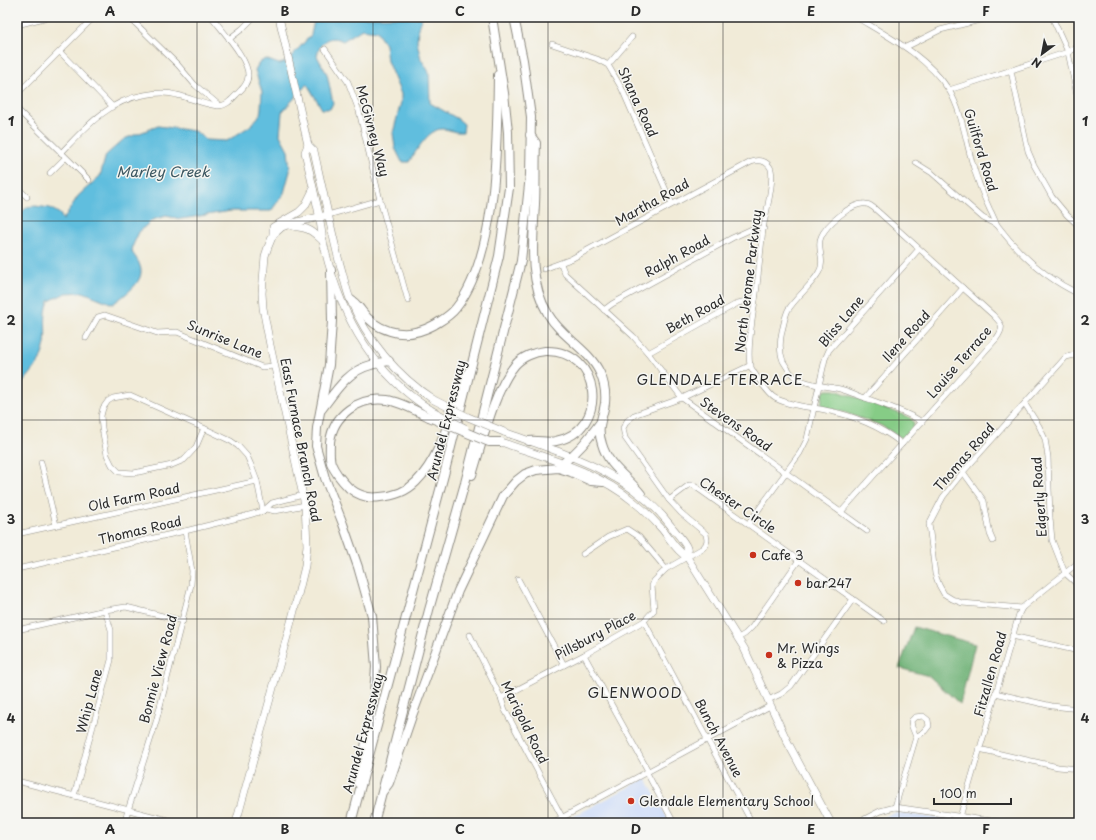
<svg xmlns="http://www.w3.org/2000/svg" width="1096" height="840" font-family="'Playpen Sans',sans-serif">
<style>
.built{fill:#ccdbf9}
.green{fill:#86cc86;stroke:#587c58}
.forest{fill:#6cb073;stroke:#4c6e4f}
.water{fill:#60bede;stroke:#467484}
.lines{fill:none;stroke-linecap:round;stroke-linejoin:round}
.minor-casing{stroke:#8e8b82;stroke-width:6}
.major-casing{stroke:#8e8b82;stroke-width:8}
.highway-casing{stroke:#8e8b82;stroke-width:10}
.minor{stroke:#fff;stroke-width:5}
.major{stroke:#fff;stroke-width:7}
.highway{stroke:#fff;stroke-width:8}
.major-bridge-casing{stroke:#8e8b82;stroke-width:8;stroke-linecap:butt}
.highway-bridge-casing{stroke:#8e8b82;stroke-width:10;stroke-linecap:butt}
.major-bridge{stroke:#fff;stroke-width:7}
.highway-bridge{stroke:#fff;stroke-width:8}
.grid{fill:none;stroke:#2b2b2b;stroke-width:1;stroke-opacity:0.55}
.poi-dot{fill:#c8321e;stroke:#f6f6f2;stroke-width:1.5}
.labels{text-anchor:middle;stroke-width:3;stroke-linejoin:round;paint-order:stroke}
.street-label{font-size:13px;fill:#2b2b2b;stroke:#f6f6f2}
.poi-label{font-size:13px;fill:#2b2b2b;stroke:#f6f6f2;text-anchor:start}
.water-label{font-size:14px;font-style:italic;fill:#3b5761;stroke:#f6f6f2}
.neighbourhood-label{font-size:14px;letter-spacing:1px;fill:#2b2b2b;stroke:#f6f6f2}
.neatline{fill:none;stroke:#2b2b2b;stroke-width:1.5}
.grid-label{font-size:13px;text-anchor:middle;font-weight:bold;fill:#2b2b2b}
</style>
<rect width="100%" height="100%" fill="#f6f6f2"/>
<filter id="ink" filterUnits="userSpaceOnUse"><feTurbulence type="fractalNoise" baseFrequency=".025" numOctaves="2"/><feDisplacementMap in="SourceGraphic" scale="8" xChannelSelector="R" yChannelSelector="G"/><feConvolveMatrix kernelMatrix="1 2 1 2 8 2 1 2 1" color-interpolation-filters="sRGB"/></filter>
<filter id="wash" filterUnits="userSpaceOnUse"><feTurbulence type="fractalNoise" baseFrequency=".012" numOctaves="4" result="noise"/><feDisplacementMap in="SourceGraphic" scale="16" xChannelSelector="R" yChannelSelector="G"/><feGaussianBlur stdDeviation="0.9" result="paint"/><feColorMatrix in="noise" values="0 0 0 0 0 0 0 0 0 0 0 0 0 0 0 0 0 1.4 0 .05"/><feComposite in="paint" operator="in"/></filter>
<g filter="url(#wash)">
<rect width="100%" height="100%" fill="#f1ebd8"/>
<g class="built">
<path d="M646 778 670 823H561Z"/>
<path d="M896 813 909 814 969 823H872L890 814Z"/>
</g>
<path class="green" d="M827 390H835L909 417 913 421 914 426 902 438 880 425 843 412 821 407 823 392Z"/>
<path class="forest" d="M914 627 975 644 960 704 929 676 899 668Z"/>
<path class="water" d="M313 17H422L418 28 417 42 421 59 429 72 430 103 458 119 464 124 463 132C453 133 450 129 442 129 428 129 416 152 409 162H402L395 148 393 133 401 102V94L387 61 385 45 377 31 362 29 343 41C329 34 320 41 317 56L327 74 333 103 330 109H322L307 84 282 112 280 135 288 150 290 171 284 193 271 211H231L181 219 166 216 152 220 139 232 133 245 132 252C135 257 139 261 140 266 146 282 124 295 113 304L83 292 66 293 49 301C43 315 47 330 45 344 41 365 30 374 17 389V217L27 207 35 206 50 208 60 214 63 220 78 196 100 176 106 155 124 139 158 126 195 131 206 140 227 141 250 126 260 115 261 108 262 92 255 70 259 63 265 59 279 64 286 62 311 35 314 21Z"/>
</g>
<g filter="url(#ink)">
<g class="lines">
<defs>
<g id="minor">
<path d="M129 17 178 65 195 85 219 105"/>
<path d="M856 17C889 37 927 56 949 90 962 112 965 138 972 162 977 180 982 193 990 210 993 215 995 222 998 226 1019 254 1047 279 1079 294"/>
<path d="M1052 17 1068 52 1079 105"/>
<path d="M17 25 48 17"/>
<path d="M229 39 242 29 251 20V17"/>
<path d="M552 44 597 59 608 65 622 89 672 204"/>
<path d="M906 47 940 30 992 17"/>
<path d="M325 49 348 82 359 111 380 200 408 301"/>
<path d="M60 52 112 106"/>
<path d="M608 65 632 37"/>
<path d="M1011 71 1028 151 1034 165 1052 197 1067 215 1079 226"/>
<path d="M949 90 1068 52 1079 47"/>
<path d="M17 94 94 17"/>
<path d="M17 109 89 180"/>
<path d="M61 153C84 129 109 100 144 95 154 93 167 92 177 95 191 98 204 105 218 106 227 106 232 99 238 93 243 88 248 83 248 76 249 59 222 31 212 17"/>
<path d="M916 163 932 173 983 218 997 225"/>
<path d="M50 173 65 158"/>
<path d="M17 187 27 197"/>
<path d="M328 215 380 200"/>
<path d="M561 264 565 274 633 336 648 353 682 398 867 531"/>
<path d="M544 269 571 259 751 162C757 160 765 159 770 167 776 177 765 216 763 229 761 248 759 267 757 286 755 305 746 347 750 365 752 371 769 395 775 398 790 406 809 407 825 410 852 415 882 427 902 444"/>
<path d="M604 310 612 304 732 238 754 228H764"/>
<path d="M86 338 98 317 105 315 157 333 177 332 262 367 275 366"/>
<path d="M648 353 738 303 755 299"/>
<path d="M865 398 963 288"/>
<path d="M1025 404 1039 426 1045 439 1048 457 1050 518 1052 540 1065 573 1079 586"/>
<path d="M204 428 196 447 184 460 172 465 134 473 119 472 112 465 107 455 102 428 101 416 103 408 108 401 113 398 130 395 210 431 231 441 238 446 247 456 251 465 257 481 263 511"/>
<path d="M41 462 56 525"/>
<path d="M963 472 984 501 990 534 993 541"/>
<path d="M669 500 689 485H693L884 621"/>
<path d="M266 509 275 511 305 505"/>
<path d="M841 512 996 339C1005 327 1002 324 993 315L874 208C871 206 869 204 866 204 852 202 826 225 821 237 816 248 826 260 819 272 811 286 797 296 788 310 785 316 784 324 782 331 780 340 779 351 783 361 786 366 791 375 796 378 809 385 825 386 840 389 851 392 861 397 871 400 888 406 907 412 922 422"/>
<path d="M748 524 800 453 807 439 825 359 829 350 919 249"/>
<path d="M17 534 257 481"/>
<path d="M583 554 608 537 627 529 639 537 666 569"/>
<path d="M17 569 185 531 242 517 263 511 272 503 303 495"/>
<path d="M518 579 564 665"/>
<path d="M1022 608 962 603 952 599 944 594 939 585 935 574 929 524 943 497 963 472 1066 357 1079 354"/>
<path d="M644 621 752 823"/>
<path d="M17 630 105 610 126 607 183 621"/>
<path d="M470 635 501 698 505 710 562 817"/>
<path d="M1012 636 1079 651"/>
<path d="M738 638 745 634 752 627 799 560"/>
<path d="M584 655 647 769V773L674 823"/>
<path d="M995 693 1052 706 1079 709"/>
<path d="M501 698 564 665 584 655 644 621 654 610 652 586 654 581 666 569 703 548 706 544 707 540 706 534 681 513 669 500 625 438 623 428 627 421 634 415 682 398 751 365"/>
<path d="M768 700 781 694 791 686 853 599"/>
<path d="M979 749 1058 767 1079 769"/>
<path d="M17 781 179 823"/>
<path d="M74 796 111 660V630L105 610"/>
<path d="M895 807 916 737 925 731 929 726 928 720 923 716 915 717 911 721 912 727 916 737"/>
<path d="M960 817 1019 614 1022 608 1029 602 1079 562"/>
<path d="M124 823 156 722 191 585 192 571 185 531"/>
<path d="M552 823 770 706"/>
<path d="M857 823 880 811 895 807 1005 823"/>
</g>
<g id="major">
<path d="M279 17 308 145 314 151C322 187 330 224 339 261 343 273 345 286 350 299 367 340 397 376 434 400"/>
<path d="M308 145 305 152C309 170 313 188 317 205 320 217 321 229 323 241 338 310 370 372 431 410"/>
<path d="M288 224C294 228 300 226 307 229 313 231 318 237 323 241"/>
<path d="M273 235V227L299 212 305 206 313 190"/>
<path d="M504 432C565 454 630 472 671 526 675 531 685 542 687 548 688 551 687 555 687 557"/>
<path d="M501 442C546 458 597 471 634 502 644 510 653 519 661 528 670 538 675 550 687 557L744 648 787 741 831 823"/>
<path d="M236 823 294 611 305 566 307 545 305 505 270 345 263 308 262 293 265 256 268 247 273 235 282 227 293 223 328 215"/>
</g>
<g id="highway">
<path d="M530 135 536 143C535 164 536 184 535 204 533 241 528 281 548 314 561 337 589 349 600 373 604 382 606 393 605 403 603 418 596 427 602 444 608 466 628 477 641 494"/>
<path d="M331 270 332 321 329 365 317 428 316 446 325 478 343 524 358 567 372 616 376 667 374 693 370 722 358 783"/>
<path d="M351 300C356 303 357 305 361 310 368 320 379 328 390 331 405 336 421 332 434 325 442 320 450 316 456 308 498 255 497 141 498 75"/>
<path d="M321 410C335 392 347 371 371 365 377 363 383 362 389 361"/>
<path d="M429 417C416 411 401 402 387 400 359 396 333 415 330 442 330 450 329 456 331 463 335 473 342 481 349 488 358 495 369 499 380 497 394 496 406 492 416 482 442 456 450 414 463 381L469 371"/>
<path d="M562 464C578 452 588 439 600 423"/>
<path d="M472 475C482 444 494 390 515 365 522 357 534 352 545 351 602 349 610 430 556 441 548 443 538 440 529 441"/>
<path d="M383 791 389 783 413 713 458 591 503 496 516 481 525 474 536 470 558 468 571 472 591 481 603 482"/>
<path d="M351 823 445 471 499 256 509 188 508 132 504 93 492 17"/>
<path d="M374 823 429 610 465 483 521 261 530 175 531 117 523 60 514 17"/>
</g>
</defs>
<use href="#minor" class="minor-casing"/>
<use href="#major" class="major-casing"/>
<use href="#highway" class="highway-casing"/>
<use href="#minor" class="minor"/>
<use href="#major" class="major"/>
<use href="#highway" class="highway"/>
<defs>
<g id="major-bridge">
<path d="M434 400 468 417 504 432"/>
<path d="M431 410 465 428"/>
</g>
<path id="highway-bridge" d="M429 417 489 442H501"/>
</defs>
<use href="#major-bridge" class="major-bridge-casing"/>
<use href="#highway-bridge" class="highway-bridge-casing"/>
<use href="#major-bridge" class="major-bridge"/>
<use href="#highway-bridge" class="highway-bridge"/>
</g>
</g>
<path class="grid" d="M197 17V823M373 17V823M548 17V823M723 17V823M899 17V823M17 221H1079M17 420H1079M17 619H1079"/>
<g class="poi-dot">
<circle cx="753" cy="555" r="4"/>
<circle cx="798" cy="583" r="4"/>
<circle cx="769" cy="655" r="4"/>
<circle cx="631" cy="801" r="4"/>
</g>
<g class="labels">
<g class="street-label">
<text transform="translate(638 102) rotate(65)" y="5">Shana Road</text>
<text transform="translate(373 131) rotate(75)" y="5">McGivney Way</text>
<text transform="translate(981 150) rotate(73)" y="5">Guilford Road</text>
<text transform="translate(652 202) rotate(-29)" y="5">Martha Road</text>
<text transform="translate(677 256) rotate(-29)" y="5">Ralph Road</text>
<text transform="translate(748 281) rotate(-83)" y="5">North Jerome Parkway</text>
<text transform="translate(695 314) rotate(-29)" y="5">Beth Road</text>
<text transform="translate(841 321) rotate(-50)" y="5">Bliss Lane</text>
<text transform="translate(906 336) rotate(-48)" y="5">Ilene Road</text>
<text transform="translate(225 339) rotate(22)" y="5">Sunrise Lane</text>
<text transform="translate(959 362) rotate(-49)" y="5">Louise Terrace</text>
<text transform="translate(446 420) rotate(-76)" y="5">Arundel Expressway</text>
<text transform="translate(736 424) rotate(35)" y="5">Stevens Road</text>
<text transform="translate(301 440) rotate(79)" y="5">East Furnace Branch Road</text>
<text transform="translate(964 457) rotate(-49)" y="5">Thomas Road</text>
<text transform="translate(134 497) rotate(-12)" y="5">Old Farm Road</text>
<text transform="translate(1039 497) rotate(-94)" y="5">Edgerly Road</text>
<text transform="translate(738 505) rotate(34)" y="5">Chester Circle</text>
<text transform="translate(140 530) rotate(-13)" y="5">Thomas Road</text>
<text transform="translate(595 635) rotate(-28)" y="5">Pillsbury Place</text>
<text transform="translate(158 669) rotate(-75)" y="5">Bonnie View Road</text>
<text transform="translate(990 674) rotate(-74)" y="5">Fitzallen Road</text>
<text transform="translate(89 701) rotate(-75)" y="5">Whip Lane</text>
<text transform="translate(525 722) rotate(64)" y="5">Marigold Road</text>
<text transform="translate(363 733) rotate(-75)" y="5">Arundel Expressway</text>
<text transform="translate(719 738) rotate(62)" y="5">Bunch Avenue</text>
</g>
<g class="poi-label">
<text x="761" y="560">Cafe 3</text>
<text x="806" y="588">bar247</text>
<text x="777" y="653">Mr. Wings<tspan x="777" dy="15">&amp; Pizza</tspan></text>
<text x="639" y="806">Glendale Elementary School</text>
</g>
<g class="water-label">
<text x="163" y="177">Marley Creek</text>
</g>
<g class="neighbourhood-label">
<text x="720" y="385">GLENDALE TERRACE</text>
<text x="635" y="698">GLENWOOD</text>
</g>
</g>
<rect width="1096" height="840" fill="none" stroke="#f6f6f2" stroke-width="44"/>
<g transform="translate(1042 54) rotate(212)" stroke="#f6f6f2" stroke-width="3" paint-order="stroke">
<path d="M0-3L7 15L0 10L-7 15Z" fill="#2b2b2b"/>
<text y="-6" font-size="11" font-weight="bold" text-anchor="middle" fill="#2b2b2b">N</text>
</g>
<path d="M934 798v6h77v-6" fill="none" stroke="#2b2b2b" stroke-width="2"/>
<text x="940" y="798" font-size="12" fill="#2b2b2b" stroke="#f6f6f2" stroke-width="3" paint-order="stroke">100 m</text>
<rect x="22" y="22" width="1052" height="796" class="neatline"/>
<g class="grid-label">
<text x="110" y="16">A</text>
<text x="285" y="16">B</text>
<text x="460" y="16">C</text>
<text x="636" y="16">D</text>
<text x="811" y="16">E</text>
<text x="986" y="16">F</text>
<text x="11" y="126">1</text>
<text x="1085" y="126">1</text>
<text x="11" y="325">2</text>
<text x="1085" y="325">2</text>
<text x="11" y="524">3</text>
<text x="1085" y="524">3</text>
<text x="11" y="723">4</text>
<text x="1085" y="723">4</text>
<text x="110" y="834">A</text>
<text x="285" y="834">B</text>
<text x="460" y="834">C</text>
<text x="636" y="834">D</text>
<text x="811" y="834">E</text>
<text x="986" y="834">F</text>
</g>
</svg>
